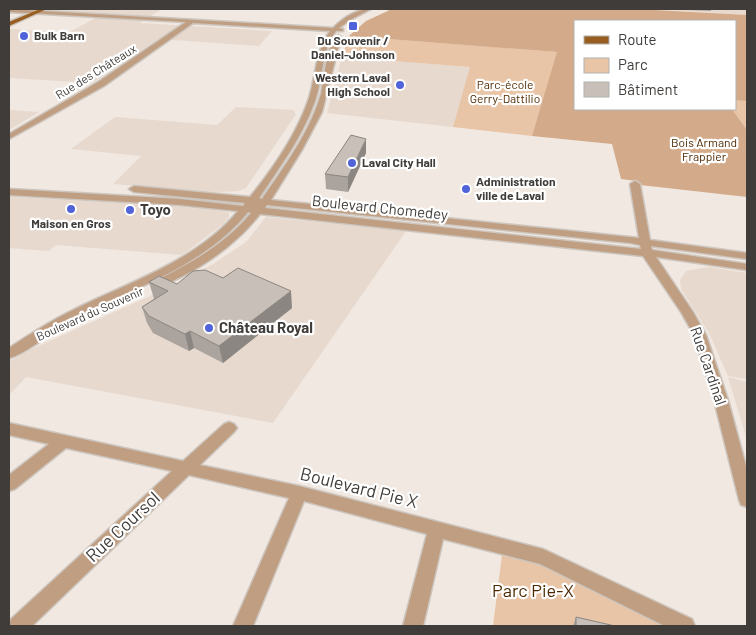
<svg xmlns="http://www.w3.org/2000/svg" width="756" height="635" font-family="Barlow,sans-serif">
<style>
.built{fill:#e7d9ce}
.green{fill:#e9c5a7}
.forest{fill:#d3ab8a}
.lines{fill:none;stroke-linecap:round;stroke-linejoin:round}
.minor-casing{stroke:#cdc6bf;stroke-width:3}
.major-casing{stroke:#cdc6bf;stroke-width:3}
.minor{fill:#c09e82;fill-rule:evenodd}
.major{fill:#985d20;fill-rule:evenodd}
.wall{fill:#aba49e}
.shaded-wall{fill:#8b8681}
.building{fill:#c7bfb8;stroke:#8b8681}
.poi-dot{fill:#5063d9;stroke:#fff;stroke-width:2}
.labels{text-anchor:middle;stroke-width:4.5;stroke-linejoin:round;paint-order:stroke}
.far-poi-label{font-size:12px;font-weight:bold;fill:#3f3c39;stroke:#fff;text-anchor:start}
.far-street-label{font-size:12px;fill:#3f3c39;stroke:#fff}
.far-park-label{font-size:12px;fill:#4e2900;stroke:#fff}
.street-label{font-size:15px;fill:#3f3c39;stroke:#fff}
.poi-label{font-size:15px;font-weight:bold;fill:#3f3c39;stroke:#fff;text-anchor:start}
.near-street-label{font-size:18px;fill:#3f3c39;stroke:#fff}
.near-park-label{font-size:18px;fill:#4e2900;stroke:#fff}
</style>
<rect width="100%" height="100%" fill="#f0e8e1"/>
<g class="built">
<path d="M52 9H162L140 23 272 31 259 46 158 39 92 83 9 78V29L68 33 101 15 49 11Z"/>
<path d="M636 9H747V15L663 10Z"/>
<path d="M342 57 471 67 453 127 327 113Z"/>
<path d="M236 107 293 110 296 114 246 188 238 191 215 192 113 184 141 156 71 149 115 117 217 125Z"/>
<path d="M9 110 39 112 9 130Z"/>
<path d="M9 197 162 205 222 211 229 213V217L222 225 182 255 56 245 49 251 9 248Z"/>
<path d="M266 217 406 231 273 423 26 377 9 395 10 361 36 347 177 284 215 263 246 242Z"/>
<path d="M709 267 747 273V379L728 376 709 333 681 289 680 280 686 271Z"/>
<path d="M728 377 747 382V440Z"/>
</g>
<g class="green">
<path d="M349 36 558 52 532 136 453 127 470 67 342 57Z"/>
<path d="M737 99 747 101V130L732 109H735V100Z"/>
<path d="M503 547 543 557 685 626H493Z"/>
</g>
<path class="forest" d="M392 9H636L747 15V101L735 100V21H575V109H732L747 130V197L640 185 637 181 621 179 612 144 532 136 557 52 349 36 366 21Z"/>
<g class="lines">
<defs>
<g id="minor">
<path d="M9 9 333 28C343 18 356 9 371 9L350 20 339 28 343 29V31H336C321 51 323 79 315 101 303 136 279 168 259 198L262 199C284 167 310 132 321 94 324 80 327 42 338 35L341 37 322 112 302 150 271 200 639 238 630 184 635 181 640 184 650 240 747 253V259L651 246 652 250 747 264V270L656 257 693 312 706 335 728 400 747 470V507L741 505 739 500 714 400 694 335 681 312 643 256 260 214C239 241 212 261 181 277 174 280 167 285 159 283L157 281 159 279C193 262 226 243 251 213L248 212C203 268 131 288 71 321 55 330 24 355 9 358V348C30 334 52 320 75 309 130 282 198 260 238 211L180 205 9 195V189L180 199 243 206 245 203 134 192 129 189 134 186 250 197C272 170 296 135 308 101 316 78 315 51 330 31L193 23 104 86 9 139V134L98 82 186 22 9 12ZM267 205 630 243 640 245 641 249 265 208Z"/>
<path d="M229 422 234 424 237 428 234 432 200 465 299 486 543 549 692 619 695 626H665L540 564 443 539 423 626H403L427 534 304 501 253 626H233L289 498 189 475 32 626H9L11 619 172 471 66 448 15 489 9 491V475L49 444 9 435V423L183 461 224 424Z"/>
</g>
<path id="major" d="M40 9H47L9 26V22Z"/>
</defs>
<use href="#minor" class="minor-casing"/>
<use href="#major" class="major-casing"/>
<use href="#minor" class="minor"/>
<use href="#major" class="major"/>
</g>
<g class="wall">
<path d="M686 9H711V11L686 10Z"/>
<path d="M366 153 348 192 326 189 325 174Z"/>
<path d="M223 278 292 308 223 363 194 348 189 351 153 333 147 323 142 307 154 299 149 282 177 284Z"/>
<path d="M576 617 615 626H573Z"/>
</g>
<g class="shaded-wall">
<path d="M366 139V153L348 192V177Z"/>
<path d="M291 291 292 308 223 363 219 346Z"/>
<path d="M190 331 194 348 189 351 185 334Z"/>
</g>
<g class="building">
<path d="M351 135 366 139 348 177 325 174Z"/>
<path d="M238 268 291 291 219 346 190 331 185 334 149 316 142 307 168 291 149 282 159 276 177 284 193 271 205 270 223 278Z"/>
<path d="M576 617 615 626H576Z"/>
</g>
<g class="poi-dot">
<rect x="348" y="21" width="10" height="10" rx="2.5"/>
<circle cx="24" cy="36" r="5"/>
<circle cx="400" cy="85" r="5"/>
<circle cx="352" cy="163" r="5"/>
<circle cx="466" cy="189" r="5"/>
<circle cx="71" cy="209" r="5"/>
<circle cx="130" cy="210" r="5"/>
<circle cx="209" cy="328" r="5"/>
</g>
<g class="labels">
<g class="far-poi-label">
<text x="34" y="40">Bulk Barn</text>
<text x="353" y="45" text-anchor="middle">Du Souvenir /<tspan x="353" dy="14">Daniel-Johnson</tspan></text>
<text x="390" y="82" text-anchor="end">Western Laval<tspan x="390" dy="14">High School</tspan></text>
<text x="362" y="167">Laval City Hall</text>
<text x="476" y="186">Administration<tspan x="476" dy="14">ville de Laval</tspan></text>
<text x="71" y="228" text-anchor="middle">Maison en Gros</text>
</g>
<g class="far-street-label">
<text transform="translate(96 72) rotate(-32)" y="4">Rue des Châteaux</text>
<text transform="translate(90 314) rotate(-24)" y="4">Boulevard du Souvenir</text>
</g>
<g class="far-park-label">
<text x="505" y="89">Parc-école<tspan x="505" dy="14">Gerry-Dattilio</tspan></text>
<text x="704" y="147">Bois Armand<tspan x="704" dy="14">Frappier</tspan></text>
</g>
<g class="street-label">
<text transform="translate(380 208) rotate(6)" y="5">Boulevard Chomedey</text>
<text transform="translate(708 366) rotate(71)" y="5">Rue Cardinal</text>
</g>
<g class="poi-label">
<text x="140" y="215">Toyo</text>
<text x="219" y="333">Château Royal</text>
</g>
<g class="near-street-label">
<text transform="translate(359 488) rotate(14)" y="6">Boulevard Pie X</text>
<text transform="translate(123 527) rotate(-43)" y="6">Rue Coursol</text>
</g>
<g class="near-park-label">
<text x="533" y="597">Parc Pie-X</text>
</g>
</g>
<rect width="756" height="635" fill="none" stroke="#3f3c39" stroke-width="20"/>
<rect x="574" y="20" width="162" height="90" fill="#ffffff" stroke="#b2b1b0"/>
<rect x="584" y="36" width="25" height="8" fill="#985d20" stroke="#b2b1b0"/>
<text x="618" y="45" font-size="15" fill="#3f3c39">Route</text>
<rect x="584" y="58" width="25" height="15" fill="#e9c5a7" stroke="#b2b1b0"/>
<text x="618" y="70" font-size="15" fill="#3f3c39">Parc</text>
<rect x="584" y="82" width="25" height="15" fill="#c7bfb8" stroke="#b2b1b0"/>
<text x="618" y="95" font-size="15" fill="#3f3c39">Bâtiment</text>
</svg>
